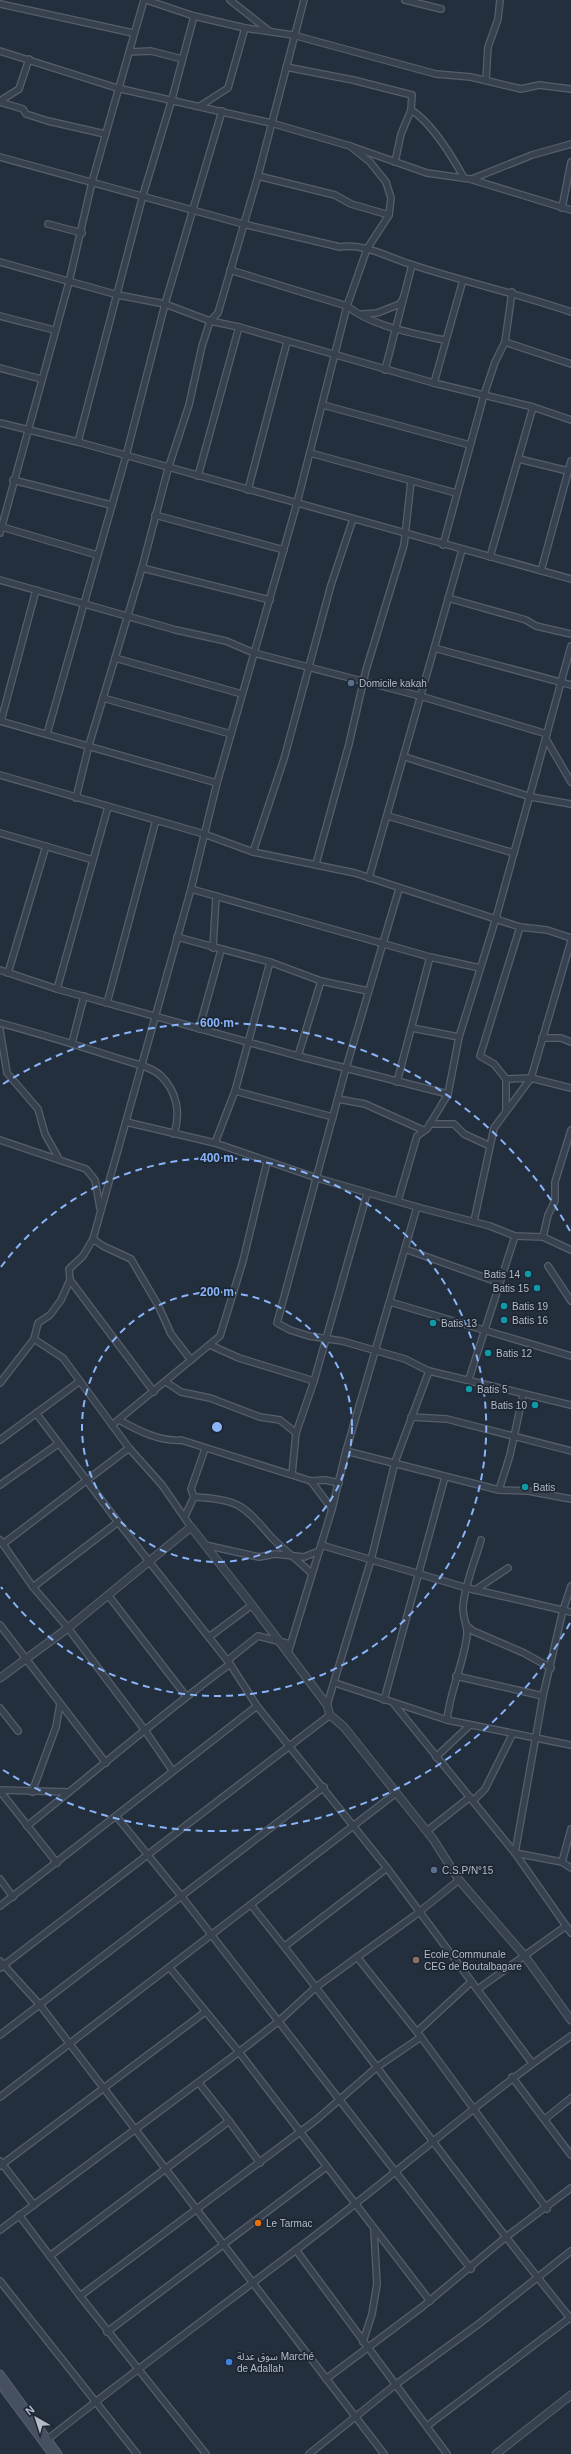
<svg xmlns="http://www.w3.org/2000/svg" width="571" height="2454" font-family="Helvetica,'Noto Sans Arabic',sans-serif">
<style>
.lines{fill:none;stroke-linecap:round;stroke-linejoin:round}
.minor-casing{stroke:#565f6c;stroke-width:8}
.tertiary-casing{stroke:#565f6c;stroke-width:9}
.secondary-casing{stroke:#565f6c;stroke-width:9}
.minor{stroke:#38414e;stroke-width:5.5}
.tertiary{stroke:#38414e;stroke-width:7}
.secondary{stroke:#465061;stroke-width:7}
.ring{fill:none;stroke:#8ab4f8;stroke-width:2;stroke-dasharray:7 5}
.service-dot{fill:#5c6f8a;stroke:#1d2633;stroke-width:1.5}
.culture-dot{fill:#0f9aa8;stroke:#1d2633;stroke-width:1.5}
.education-dot{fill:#8d6e63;stroke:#1d2633;stroke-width:1.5}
.food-dot{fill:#e8710a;stroke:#1d2633;stroke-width:1.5}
.shop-dot{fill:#3f7fe0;stroke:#1d2633;stroke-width:1.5}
.labels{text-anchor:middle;stroke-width:3.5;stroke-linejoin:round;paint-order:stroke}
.poi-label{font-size:10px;fill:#b4bcc9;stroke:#1d2633;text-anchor:start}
.centre{fill:#8ab4f8;stroke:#1d2633;stroke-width:2}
.ring-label{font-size:12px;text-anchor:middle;font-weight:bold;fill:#8ab4f8;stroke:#1d2633;stroke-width:3.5;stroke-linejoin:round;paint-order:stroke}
</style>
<rect width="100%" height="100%" fill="#242f3e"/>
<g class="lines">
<defs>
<g id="minor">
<path d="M146 0 194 16 245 28 293 35 436 74 471 77 521 89 539 85 571 89"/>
<path d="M230 0 269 31"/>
<path d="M405 0 441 9"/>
<path d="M0 4 133 33"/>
<path d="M0 51 117 88 271 123 350 146 427 173 470 179 571 210"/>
<path d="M129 52 151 51 182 59"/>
<path d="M286 67 353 80 412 95 411 110C431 122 453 158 464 178"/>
<path d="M486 80 488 47 498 19 500 0"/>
<path d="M0 101 19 89 29 59"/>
<path d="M0 102 23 109 26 114 48 121 105 134"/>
<path d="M200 106 228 88 245 28"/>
<path d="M0 157 243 224 340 247C365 243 389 258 413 265 465 282 519 294 571 312"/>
<path d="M395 162 401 134 411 110"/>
<path d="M258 176 335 195 351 204 389 215"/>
<path d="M472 179 532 155 571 144"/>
<path d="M562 208 571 162"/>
<path d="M48 224 82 233"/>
<path d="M0 262 118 295 165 304 210 321 239 327 434 383 533 407 571 420"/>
<path d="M230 270 347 306C373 327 413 333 444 340"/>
<path d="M363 314 377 313 400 304 402 300"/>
<path d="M0 316 54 330"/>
<path d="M505 342 571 364"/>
<path d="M0 368 41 379"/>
<path d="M385 370 412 265"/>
<path d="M434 383 463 280"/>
<path d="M323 405 470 445"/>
<path d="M0 423 78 442 571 579"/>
<path d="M78 442 143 195 172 99 194 16"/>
<path d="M310 453 456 493"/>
<path d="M519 459 568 471"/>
<path d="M198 476 239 327"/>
<path d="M13 480 111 505"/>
<path d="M248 490 287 342"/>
<path d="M155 515 284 550"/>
<path d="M2 527 97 555"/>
<path d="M0 533 69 282 92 182 144 0"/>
<path d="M443 545 484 395 495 362 505 342 512 292"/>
<path d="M490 557 533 407"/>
<path d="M142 568 270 600"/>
<path d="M541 571 571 461"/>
<path d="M0 580 176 630 226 641 254 653 420 696 547 734"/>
<path d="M448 598 526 620 536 626 571 634"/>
<path d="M434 648 571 685"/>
<path d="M115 658 242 694"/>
<path d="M103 698 231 734"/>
<path d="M0 721 217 783"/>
<path d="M1 721 36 590"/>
<path d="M47 734 126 456 165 304 222 111"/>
<path d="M546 739 571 782"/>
<path d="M405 757 531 797 571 804"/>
<path d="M0 775 204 834 253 852 355 873 520 927 547 930 571 938"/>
<path d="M76 798 89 745 142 568 168 469 189 405 202 346 210 321 218 313 258 176 304 0"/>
<path d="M388 816 514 853"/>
<path d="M0 833 93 860"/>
<path d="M253 852 284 759 331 585 353 519"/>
<path d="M316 864 349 744 366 670 404 545 411 481"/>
<path d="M369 878 462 550"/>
<path d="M191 889 430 957 480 968"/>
<path d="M399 889 346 1068 277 1323 290 1330 309 1336 342 1341 405 1359 429 1371 571 1405"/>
<path d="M177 937 270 962 321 981 368 991"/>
<path d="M213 948 216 896"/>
<path d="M0 970 57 989 298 1056 448 1094"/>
<path d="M8 973 46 846"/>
<path d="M57 989 108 807"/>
<path d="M107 1003 156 820"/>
<path d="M0 1023C41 1034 80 1046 120 1059 132 1063 150 1066 160 1075 177 1091 181 1113 174 1134"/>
<path d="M412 1028 459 1037"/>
<path d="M199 1029 221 950"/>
<path d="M0 1030 7 1073 38 1109 45 1134 59 1159"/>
<path d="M542 1038H561L571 1042"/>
<path d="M72 1043 84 996"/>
<path d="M298 1056 321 981"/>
<path d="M506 1079 494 1064 480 1056 520 927"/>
<path d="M397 1082 430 957"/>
<path d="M235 1091 333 1117"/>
<path d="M338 1099 365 1104 423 1130"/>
<path d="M506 1110V1079L531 1078 571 1088"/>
<path d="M126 1122 215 1143 317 1178 417 1207 490 1226 515 1236 543 1237 571 1250"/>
<path d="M430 1124H454L464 1134 490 1146"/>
<path d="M0 1140 86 1169 95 1180 100 1208"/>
<path d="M215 1143 235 1091 270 962"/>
<path d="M398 1201 417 1136 427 1129 448 1094 459 1037 496 918 571 646"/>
<path d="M474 1221 494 1128 531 1078 571 941"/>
<path d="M543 1237 548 1215 555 1201V1182L571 1130"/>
<path d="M93 1239 103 1246 131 1259 158 1305 171 1334 191 1360"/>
<path d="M405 1249 500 1283"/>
<path d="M548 1266 571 1301"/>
<path d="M70 1280 154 1392"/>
<path d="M390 1302 571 1356"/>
<path d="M34 1339 63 1358 129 1448 162 1485 191 1527"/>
<path d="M210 1345 239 1358 314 1381"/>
<path d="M469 1379 515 1236"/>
<path d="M166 1382 181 1392 210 1398 260 1417 280 1420 296 1433"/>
<path d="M0 1383 34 1339 38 1323 50 1315 61 1300 70 1280 69 1269 83 1256 93 1239 191 889 217 783 297 503 347 306 367 249 389 215 391 198 386 182 370 162 350 146"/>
<path d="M36 1413 118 1522 230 1664 257 1706 387 1868 532 2063"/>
<path d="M411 1417 447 1419 571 1451"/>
<path d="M119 1420C137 1430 160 1442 181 1440L311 1481 325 1480 339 1483"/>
<path d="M112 1425 220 1336 243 1261 267 1162"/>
<path d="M0 1440 80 1381"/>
<path d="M346 1451 499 1490 528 1491 571 1499"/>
<path d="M292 1474 296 1433 314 1381 367 1194"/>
<path d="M311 1481 332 1509"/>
<path d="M0 1485 58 1444"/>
<path d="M499 1490 510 1455 523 1395"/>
<path d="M194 1497C240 1499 244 1506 272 1538 284 1550 299 1561 311 1573"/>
<path d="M185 1516 194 1497 191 1489 205 1449"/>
<path d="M0 1540 33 1587 68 1628 144 1729 172 1770"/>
<path d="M3 1544 129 1448"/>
<path d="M205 1545 259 1557 275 1554 304 1557 319 1551"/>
<path d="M321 1545 467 1588 571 1612"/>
<path d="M571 1586 563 1610 543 1696 515 1853 562 1862 571 1868"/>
<path d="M33 1587 118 1522"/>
<path d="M475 1590 508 1568"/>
<path d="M108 1595 186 1696"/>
<path d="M0 1625 106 1763"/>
<path d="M466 1625 473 1631 524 1653 551 1668"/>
<path d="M209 1637 252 1605"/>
<path d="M288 1653 332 1509 346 1451 417 1207"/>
<path d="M228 1660 258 1636 290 1644"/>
<path d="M456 1676 543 1696"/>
<path d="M335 1683 447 1720 571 1745"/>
<path d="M384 1700 445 1477"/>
<path d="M394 1704 515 1853 571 1933"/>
<path d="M327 1705 371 1560 395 1462 429 1371"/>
<path d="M0 1708 18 1731"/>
<path d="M447 1720C450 1690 464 1663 467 1635 468 1625 462 1617 463 1606 465 1584 475 1561 481 1540"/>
<path d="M436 1757 470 1725"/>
<path d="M0 1790 69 1792"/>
<path d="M0 1791 57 1863"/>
<path d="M32 1792 56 1727 60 1704"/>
<path d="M473 1801 485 1789 512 1735"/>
<path d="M117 1817 182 1897 471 2269"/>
<path d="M27 1826C95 1772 160 1715 230 1664"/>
<path d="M427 1831 470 1797"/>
<path d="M562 1862 571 1829"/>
<path d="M0 1879 13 1897"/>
<path d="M251 1905C361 2041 461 2184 571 2319"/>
<path d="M0 1906 257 1706"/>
<path d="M285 1946 387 1868"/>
<path d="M357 1957 421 2037 547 2209"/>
<path d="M0 1961 40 2005 384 2454"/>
<path d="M0 1968 330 1715"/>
<path d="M170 1968 239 2052 430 2301"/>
<path d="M478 1989 566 1926"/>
<path d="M417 2032 471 1982"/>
<path d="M0 2035 324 1787"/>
<path d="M512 2077 571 2155"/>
<path d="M0 2097 396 1793"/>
<path d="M545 2119 571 2098"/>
<path d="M229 2121 260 2163"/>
<path d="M0 2161 34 2205"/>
<path d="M0 2166 205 2012"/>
<path d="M19 2215 80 2296 316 2120 377 2067 421 2037"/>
<path d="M0 2230 239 2052 279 2021 316 1987 414 1916 459 1880"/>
<path d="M296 2250 447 2454"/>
<path d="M50 2256 229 2121 199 2083"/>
<path d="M0 2281 137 2454"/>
<path d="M80 2296 206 2454"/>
<path d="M107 2332 325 2168"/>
<path d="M363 2342 372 2314 377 2284 374 2230"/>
<path d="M326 2379 422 2307 506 2237 571 2188"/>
<path d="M427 2426 571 2317"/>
<path d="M48 2439C129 2375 213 2313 296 2250 389 2180 475 2103 571 2036"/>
<path d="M309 2454 395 2385 480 2323 571 2251"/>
</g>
<g id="tertiary">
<path d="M0 1678 68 1628 191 1527 252 1605 327 1705 330 1715 344 1727 433 1839 459 1880 524 1955 571 2020"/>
<path d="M496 2454 571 2395"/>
</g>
<g id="secondary">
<path d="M0 2374 58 2454"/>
<path d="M0 2384 52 2454"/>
</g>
</defs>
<use href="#minor" class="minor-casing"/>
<use href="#tertiary" class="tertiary-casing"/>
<use href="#secondary" class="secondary-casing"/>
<use href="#minor" class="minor"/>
<use href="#tertiary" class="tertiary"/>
<use href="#secondary" class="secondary"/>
</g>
<g class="ring">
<circle cx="217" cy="1427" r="135"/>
<path d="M1 1267A269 269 0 1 1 1 1587"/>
<path d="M570 1623A404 404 0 0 1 3 1770M3 1084A404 404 0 0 1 570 1231"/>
</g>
<g class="service-dot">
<circle cx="351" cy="683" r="4"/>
<circle cx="434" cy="1870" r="4"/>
</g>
<g class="culture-dot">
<circle cx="528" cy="1274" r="4"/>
<circle cx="537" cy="1288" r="4"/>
<circle cx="504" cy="1306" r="4"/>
<circle cx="504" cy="1320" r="4"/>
<circle cx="433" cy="1323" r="4"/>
<circle cx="488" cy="1353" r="4"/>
<circle cx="469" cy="1389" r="4"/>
<circle cx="535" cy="1405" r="4"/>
<circle cx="525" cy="1487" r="4"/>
</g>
<circle class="education-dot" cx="416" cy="1960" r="4"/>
<circle class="food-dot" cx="258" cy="2223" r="4"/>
<circle class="shop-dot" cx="229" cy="2362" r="4"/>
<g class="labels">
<g class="poi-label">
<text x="359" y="687">Domicile kakah</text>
<text x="520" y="1278" text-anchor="end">Batis 14</text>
<text x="529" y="1292" text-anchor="end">Batis 15</text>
<text x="512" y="1310">Batis 19</text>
<text x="512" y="1324">Batis 16</text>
<text x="441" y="1327">Batis 13</text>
<text x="496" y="1357">Batis 12</text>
<text x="477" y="1393">Batis 5</text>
<text x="527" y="1409" text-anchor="end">Batis 10</text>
<text x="533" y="1491">Batis</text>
<text x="442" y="1874">C.S.P/N°15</text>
<text x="424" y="1958">Ecole Communale<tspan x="424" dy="12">CEG de Boutalbagare</tspan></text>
<text x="266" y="2227">Le Tarmac</text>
<text x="237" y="2360">سوق عدلة Marché<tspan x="237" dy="12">de Adallah</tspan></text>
</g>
</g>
<circle cx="217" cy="1427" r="6" class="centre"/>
<g class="ring-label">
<text x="217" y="1027">600 m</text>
<text x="217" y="1162">400 m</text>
<text x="217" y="1296">200 m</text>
</g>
<g transform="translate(36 2418) rotate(321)" stroke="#1d2633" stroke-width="3" paint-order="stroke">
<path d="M0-3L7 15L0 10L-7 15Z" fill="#b4bcc9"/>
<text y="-6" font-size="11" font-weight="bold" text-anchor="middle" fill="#b4bcc9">N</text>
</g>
</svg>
